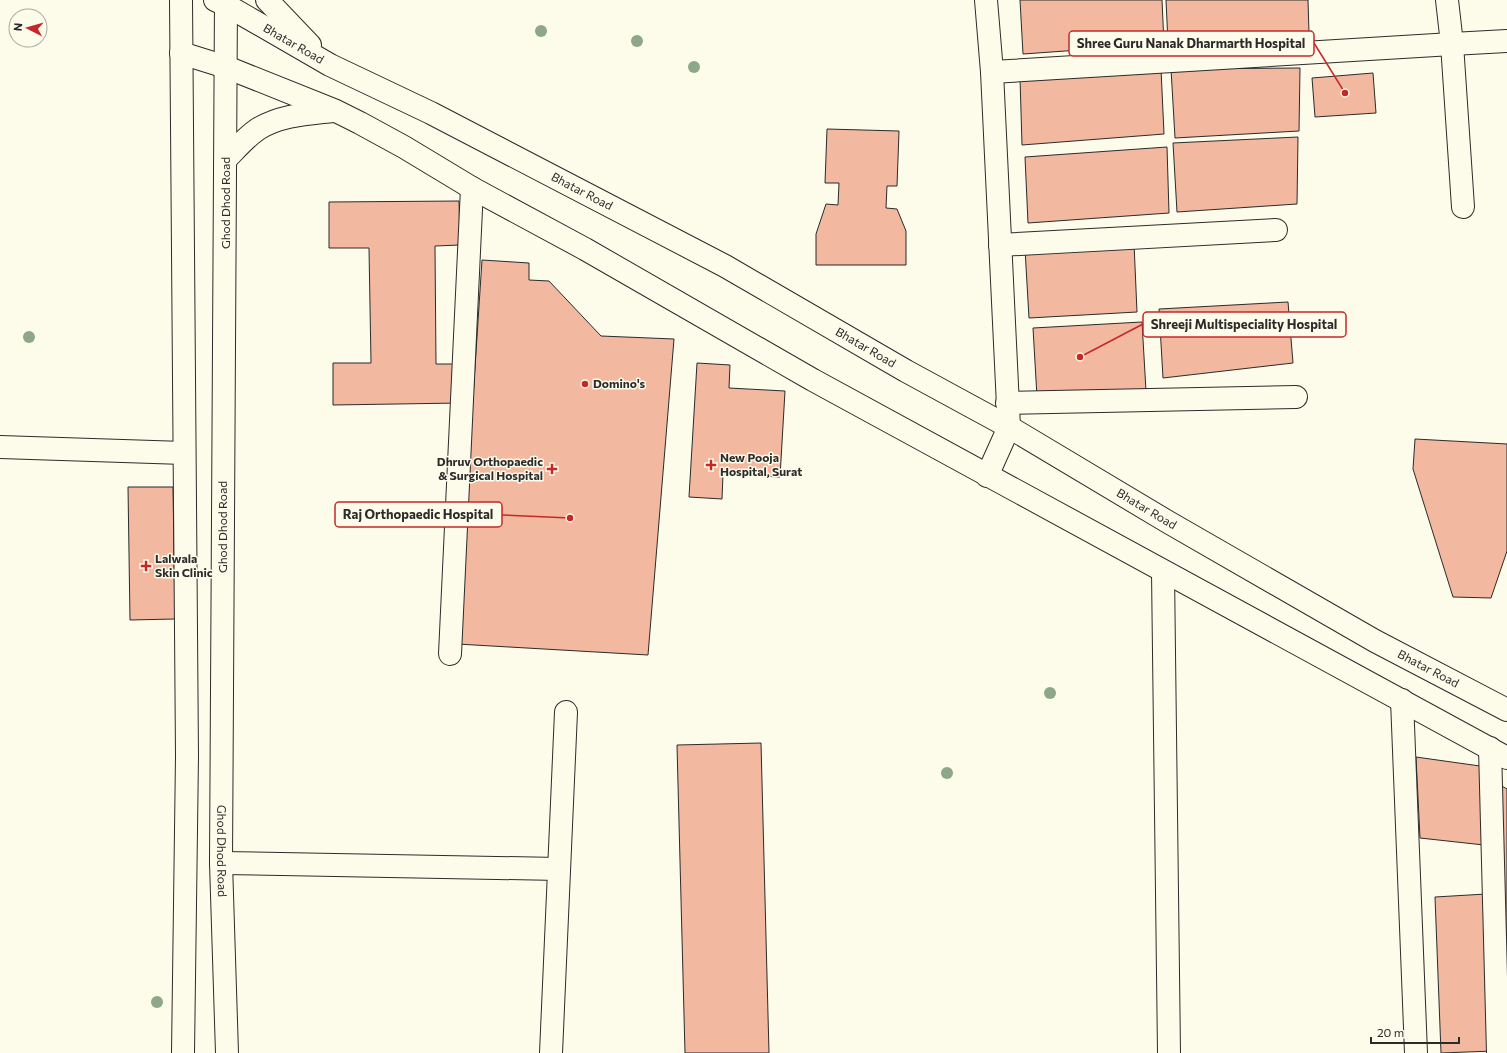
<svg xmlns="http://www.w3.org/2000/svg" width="1507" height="1053" font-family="Commissioner,sans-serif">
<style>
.building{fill:#f2b8a0;stroke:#2b2b2b}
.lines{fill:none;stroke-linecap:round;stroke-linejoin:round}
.minor-casing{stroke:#2b2b2b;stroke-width:24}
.major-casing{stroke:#2b2b2b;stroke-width:24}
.minor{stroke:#fdfbea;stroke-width:22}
.major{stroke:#fdfbea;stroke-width:22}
.tree{fill:#8ea78a}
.poi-dot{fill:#c62828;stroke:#fdfbea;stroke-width:1.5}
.labels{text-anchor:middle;stroke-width:3;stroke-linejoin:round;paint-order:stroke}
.street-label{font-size:12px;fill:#2b2b2b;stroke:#fdfbea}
.poi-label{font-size:12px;font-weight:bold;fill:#2b2b2b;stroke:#fdfbea;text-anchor:start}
.leader{fill:none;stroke:#c62828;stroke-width:1.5}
.callout-dot{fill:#c62828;stroke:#fdfbea;stroke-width:1.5}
.callout{fill:#fdfbea;stroke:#c62828;stroke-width:1.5}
.callout-label{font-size:13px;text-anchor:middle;font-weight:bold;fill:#2b2b2b}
</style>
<rect width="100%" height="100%" fill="#fdfbea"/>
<g class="building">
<path d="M1020 0H1162L1164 44 1023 54Z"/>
<path d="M1166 0H1308L1309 33 1168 43Z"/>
<path d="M1300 68 1299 131 1175 138 1171 69Z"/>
<path d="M1161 69 1164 134 1022 145 1020 78Z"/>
<path d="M1373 73 1376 113 1315 117 1312 78Z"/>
<path d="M827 129 899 131 897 186H887L886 208 897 209 906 231V265H816V234L826 204 838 205 839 183H825Z"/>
<path d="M1298 137 1297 204 1177 212 1173 143Z"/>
<path d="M1167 147 1169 213 1028 223 1025 157Z"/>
<path d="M459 201 460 245 435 246 436 364H459L460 403 333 405V363H371L369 248H329V202Z"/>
<path d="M1134 243 1137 312 1029 318 1025 249Z"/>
<path d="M482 260 529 263V280L549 281 601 336 674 339 648 655 457 644Z"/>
<path d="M1288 302 1293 363 1163 378 1159 309Z"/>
<path d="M1142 322 1146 391 1037 397 1033 328Z"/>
<path d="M697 363 730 365 729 388 785 391 780 477 723 474 722 499 689 497Z"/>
<path d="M1415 439 1507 444V551L1491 598 1453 597 1413 469Z"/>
<path d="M128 487H173L175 619 130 620Z"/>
<path d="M761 743 769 1053H685L677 745Z"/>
<path d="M1416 757 1480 766 1484 845 1420 838Z"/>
<path d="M1500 785 1507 789V1025Z"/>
<path d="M1486 894 1493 1051 1441 1053 1435 897Z"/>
</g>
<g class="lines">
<defs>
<g id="minor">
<path d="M986 0 992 72 1009 427 987 476"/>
<path d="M1447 0 1452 44 1463 207"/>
<path d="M992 72 1452 44 1507 41"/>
<path d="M1000 245 1276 230"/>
<path d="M1007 403 1296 397"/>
<path d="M0 447 184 453"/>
<path d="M1163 572 1169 1053"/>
<path d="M450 654 472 188"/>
<path d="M1402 700 1416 1053"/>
<path d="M1490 748 1498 1053"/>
<path d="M221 863 559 869"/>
<path d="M551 1053 566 712"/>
</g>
<g id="major">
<path d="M181 0 187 756 183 1053"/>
<path id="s1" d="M215 0 226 5 330 65 431 113 725 266 906 371 1009 427 1168 522 1375 641 1507 710"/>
<path id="s2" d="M226 0 221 863 227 1053"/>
<path d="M267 0 310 45"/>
<path d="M181 53 226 67 336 111 360 123 404 147 472 188 585 249 813 380 1507 758"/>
<path d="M226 159C236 149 246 137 258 129 281 115 307 114 333 111"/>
</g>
</defs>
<use href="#minor" class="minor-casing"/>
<use href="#major" class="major-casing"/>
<use href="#minor" class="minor"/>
<use href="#major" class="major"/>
</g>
<g class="tree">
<circle cx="541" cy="31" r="6"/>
<circle cx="637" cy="41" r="6"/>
<circle cx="694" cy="67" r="6"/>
<circle cx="29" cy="337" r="6"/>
<circle cx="1050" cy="693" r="6"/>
<circle cx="947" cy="773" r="6"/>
<circle cx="157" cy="1002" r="6"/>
</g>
<g class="poi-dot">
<circle cx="585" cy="384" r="4"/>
<path d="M709 459h4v4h4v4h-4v4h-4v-4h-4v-4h4z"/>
<path d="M550 463h4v4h4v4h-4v4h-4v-4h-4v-4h4z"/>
<path d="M144 560h4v4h4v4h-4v4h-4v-4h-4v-4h4z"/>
</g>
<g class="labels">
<g class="street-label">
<text dy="4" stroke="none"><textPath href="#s1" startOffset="90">Bhatar Road</textPath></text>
<text dy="4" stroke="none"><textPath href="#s1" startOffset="414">Bhatar Road</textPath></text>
<text transform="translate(226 203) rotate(-90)" y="4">Ghod Dhod Road</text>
<text dy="4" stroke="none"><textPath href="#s1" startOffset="738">Bhatar Road</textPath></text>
<text dy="4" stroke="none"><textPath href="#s1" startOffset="1062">Bhatar Road</textPath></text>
<text transform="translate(223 527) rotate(-90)" y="4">Ghod Dhod Road</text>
<text dy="4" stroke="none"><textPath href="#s1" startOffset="1386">Bhatar Road</textPath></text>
<text dy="4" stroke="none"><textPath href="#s2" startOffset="851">Ghod Dhod Road</textPath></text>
</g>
<g class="poi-label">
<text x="593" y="388">Domino's</text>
<text x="720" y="462">New Pooja<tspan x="720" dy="14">Hospital, Surat</tspan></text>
<text x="543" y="466" text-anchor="end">Dhruv Orthopaedic<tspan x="543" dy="14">&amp; Surgical Hospital</tspan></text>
<text x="155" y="563">Lalwala<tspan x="155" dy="14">Skin Clinic</tspan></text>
</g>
</g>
<path class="leader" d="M1345 93L1314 43M1080 357L1143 324M570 518L502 515"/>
<g class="callout-dot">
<circle cx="1345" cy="93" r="4"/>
<circle cx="1080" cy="357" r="4"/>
<circle cx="570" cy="518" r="4"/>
</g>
<g class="callout">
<rect x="1069" y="31" width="245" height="25" rx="4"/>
<rect x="1143" y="312" width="203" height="25" rx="4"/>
<rect x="335" y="502" width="167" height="25" rx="4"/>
</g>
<g class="callout-label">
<text x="1191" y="48">Shree Guru Nanak Dharmarth Hospital</text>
<text x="1244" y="329">Shreeji Multispeciality Hospital</text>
<text x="418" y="519">Raj Orthopaedic Hospital</text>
</g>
<g transform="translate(28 28) rotate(276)"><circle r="19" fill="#fdfbea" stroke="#a9a89e"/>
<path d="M0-3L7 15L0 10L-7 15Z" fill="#c62828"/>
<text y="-6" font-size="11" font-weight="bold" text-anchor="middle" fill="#2b2b2b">N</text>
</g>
<path d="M1371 1037v6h88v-6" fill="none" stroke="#2b2b2b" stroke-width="2"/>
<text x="1377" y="1037" font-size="12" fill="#2b2b2b" stroke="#fdfbea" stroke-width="3" paint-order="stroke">20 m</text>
</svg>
